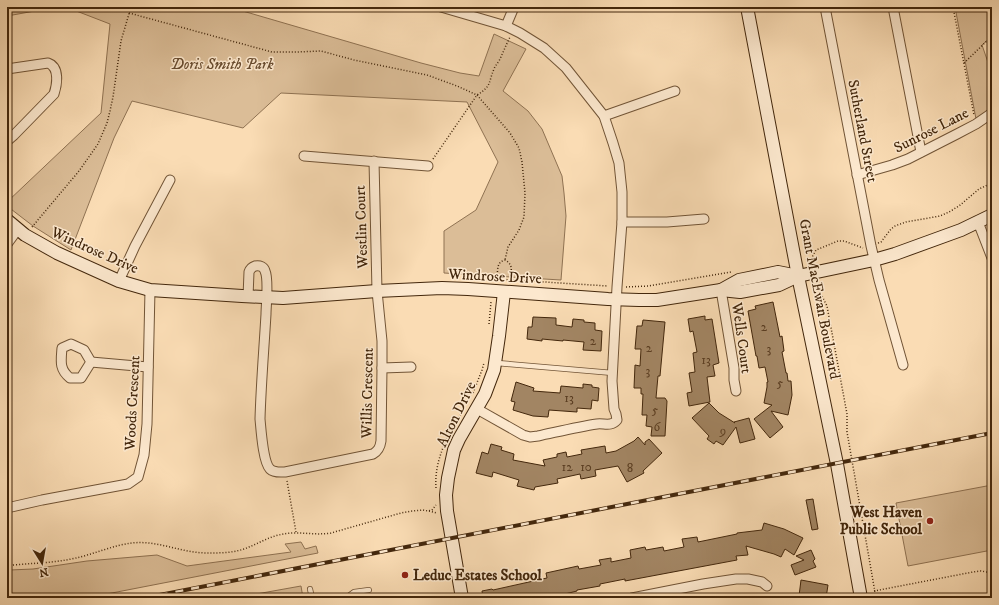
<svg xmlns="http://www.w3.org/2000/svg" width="999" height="605" font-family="'IM FELL DW Pica',serif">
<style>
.green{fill:#dbbd97;stroke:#8f7252}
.building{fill:#a28563;stroke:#43270c}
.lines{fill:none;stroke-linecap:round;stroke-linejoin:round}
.lane-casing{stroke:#715436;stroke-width:6}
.street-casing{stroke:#715436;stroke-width:11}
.secondary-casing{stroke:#43270c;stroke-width:14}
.path{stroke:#43270c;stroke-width:1.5;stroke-dasharray:1 2;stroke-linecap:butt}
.lane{stroke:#fce8ce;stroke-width:4.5}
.street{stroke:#fce8ce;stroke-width:9}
.secondary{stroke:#fce8ce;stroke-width:12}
.rail-casing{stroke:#43270c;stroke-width:4}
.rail{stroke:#fce8ce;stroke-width:2.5;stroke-dasharray:8;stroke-linecap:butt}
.poi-dot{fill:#8f2418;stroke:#fce8ce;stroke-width:1.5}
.labels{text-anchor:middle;stroke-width:3;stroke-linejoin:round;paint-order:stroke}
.number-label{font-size:13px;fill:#5b3e22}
.park-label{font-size:15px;font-style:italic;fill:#694c2f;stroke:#fce8ce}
.street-label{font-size:15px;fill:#43270c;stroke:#fce8ce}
.poi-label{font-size:15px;font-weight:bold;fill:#43270c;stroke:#fce8ce;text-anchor:end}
</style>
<rect width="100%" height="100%" fill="#fadcb4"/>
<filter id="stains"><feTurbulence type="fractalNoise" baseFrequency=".005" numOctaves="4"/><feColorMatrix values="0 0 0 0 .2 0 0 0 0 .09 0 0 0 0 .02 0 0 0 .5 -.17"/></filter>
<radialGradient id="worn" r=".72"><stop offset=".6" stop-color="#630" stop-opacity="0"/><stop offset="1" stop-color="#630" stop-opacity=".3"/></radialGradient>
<g class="green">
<path d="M7 7H57L7 16Z"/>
<path d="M66 7H229L421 63 460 73 479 76 494 34 526 49 503 91 528 111 542 129 562 176 564 193 566 216 561 280 444 273V231L476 210 498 162 467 102 281 93 243 128 132 101 114 138 71 250 33 226 7 206V202L101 113 110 24Z"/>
<path d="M955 7H992V36L982 45 992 74V107L976 119Z"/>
<path d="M992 485V550L908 566 896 503Z"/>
<path d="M301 542 305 549 316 546 318 553 86 598H7V571L10 570 33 569 87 561 157 555 187 566 291 552 285 544Z"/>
<path d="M301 586 303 598H234Z"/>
</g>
<g class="building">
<path d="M773 302 780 337 782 336 784 351 782 352 786 373H787L788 381H791L792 395 788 415 771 411 783 427 770 438 754 419 772 405 764 403 767 387V382H768L765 367 759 368 757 356H756L748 311 756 309 755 306Z"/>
<path d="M705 316V320L712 319 719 363 713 365 715 376 707 377 710 402 689 406 687 393 692 392 689 373 695 372 693 353 697 352 693 331 690 332 688 319Z"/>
<path d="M533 317 556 318V325L572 327 573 319 584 320V322L595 323V330L602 331 601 351 583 350 584 342 563 340V341L542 339V341L527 339 528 327H532Z"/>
<path d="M643 320 665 322 660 376H658L656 398H665L667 401 665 436H651L652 427 646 426 647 415H642L643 394H641V388H634L635 365 640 366 641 349H635L637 326H642Z"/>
<path d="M516 382 534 388 533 391 560 393 561 386 583 388V384L592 385V387L599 388 598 401 592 400 591 409 577 408V412L549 410 548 417 533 416 513 410 515 402 511 401Z"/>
<path d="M709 403 719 413 735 423 734 422 749 418 755 439 740 443 736 427 723 445 716 441 714 444 707 439 709 436 692 418Z"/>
<path d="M638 437 645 445V442L649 439 662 453 643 471 644 473 627 482 618 466 595 470 596 476 581 479 580 474 557 479 558 483 535 487 534 490 517 486 519 480 493 472 492 477 476 473 482 452 488 454 491 444 502 447 501 450 514 454 513 460 545 466 543 460 557 457V454L566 452 567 457 582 454 581 450 605 446 606 453 616 451 634 441Z"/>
<path d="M813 499 818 529 812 530 806 500Z"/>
<path d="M764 523 784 529 803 538 794 555 785 549 781 557 774 554 746 546 748 555 736 556 737 560 625 581V579L600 584V586L577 590V591L565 594V596L553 598H483L482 591 492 589 493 590 547 578 546 573 578 566 579 569 601 565 599 560 611 558V562L631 558 630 550 645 547 646 550 663 547 664 551 684 547 682 539 697 537 698 542 737 534V533L762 530Z"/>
<path d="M811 550 815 559 813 561 816 567 795 575 791 565 804 560 796 556Z"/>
<path d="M801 580 828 585 826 598H804L805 597 799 596Z"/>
</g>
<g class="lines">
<defs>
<g id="lane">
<path d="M497 363 613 373"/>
<path d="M310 589 312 598"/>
<path d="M346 598 354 592 369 590"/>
</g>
<g id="street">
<path d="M441 7 506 26 520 33 544 48 566 68 604 116 613 143 619 163 622 192V222L617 287 612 381 614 409 616 414 617 420C611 427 604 423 597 424 577 427 557 432 538 436L530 437 523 435 477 409"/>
<path d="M825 7 871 246 879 280 903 365"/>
<path d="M893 7 921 152"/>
<path d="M506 26 514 7"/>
<path d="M7 69 48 63C60 67 57 85 54 94L14 135 7 141"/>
<path d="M604 116 675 91"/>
<path d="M304 156 428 166"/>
<path d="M857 175 892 165 908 159 957 134 976 124 992 113"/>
<path d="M622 222H667L704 219"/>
<path d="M978 222 992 258"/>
<path d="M7 244 18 229"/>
<path d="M119 281 135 246 170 180"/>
<path d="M721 290 734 368V380L736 391"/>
<path d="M248 297 249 272C250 269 252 267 255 266 260 265 264 267 265 271 269 279 266 305 266 314 264 349 261 384 260 419 261 429 263 462 270 469 274 473 280 472 285 472L373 454C378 451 380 448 381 441L382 368V341L377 291 374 161"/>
<path d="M71 344 84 350 91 362 81 378H70C59 369 61 361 62 348Z"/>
<path d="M91 362 148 367"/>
<path d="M382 368 411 367"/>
<path d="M7 508 42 500 128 484 138 477 144 455 147 424 150 290"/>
<path d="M632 598 703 584 736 579H748L762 582 767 586"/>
</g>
<g id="secondary">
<path d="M747 7 798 276 837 464 861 598"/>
<path d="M7 220 25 235 57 253 119 281 150 290 242 296 283 298 377 291 442 288 468 289 608 299 639 300H657L721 290 740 292 779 285 798 276 874 260 895 254 961 230 992 215"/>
<path d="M721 290 739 280 778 272 798 276"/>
<path d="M462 598 447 511 446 495 448 478 454 450 459 439 485 394 494 370 499 336 504 292"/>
</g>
</defs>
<use href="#lane" class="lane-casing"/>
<use href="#street" class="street-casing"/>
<use href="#secondary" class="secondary-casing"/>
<g class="path">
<path d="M953 7 974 115"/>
<path d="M129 13 272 52H296L321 51 354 60 427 75 457 86 477 95 510 133 519 148 522 162 525 193 524 217 519 230 508 247 505 260"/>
<path d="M964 63 992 36"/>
<path d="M433 159 477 95C492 86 488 83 494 69 495 66 497 64 499 61 503 53 506 45 510 37"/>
<path d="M32 227 79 171 98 144 107 123 110 111 113 97 121 41 131 7"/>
<path d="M878 243 881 242 891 229 895 226 906 222 940 216 949 212 959 206 979 189 992 183"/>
<path d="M811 259 816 250 838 241H844L863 248"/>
<path d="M806 260 811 259 812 263"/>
<path d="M497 278C498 271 496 262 505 260 514 265 511 271 510 279"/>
<path d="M493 280 494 278 497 279 608 286"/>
<path d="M817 282 822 296 827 306 847 414V432L876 598"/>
<path d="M626 287 648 286 731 272"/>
<path d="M489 324 491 302"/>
<path d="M473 393 482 370 484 363"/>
<path d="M287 481 296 532"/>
<path d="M436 488C434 461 447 436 461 414"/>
<path d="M429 511 437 513"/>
<path d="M7 566 13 565C35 563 54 563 76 558 94 554 114 545 132 543 158 540 181 553 207 553 221 553 236 553 249 547 259 543 269 537 279 535 297 530 313 536 331 533L401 513 412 511 423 510 428 511 432 510 436 505"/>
<path d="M874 591 973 572 981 571 992 573"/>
</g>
<use href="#lane" class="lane"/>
<use href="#street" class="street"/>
<use href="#secondary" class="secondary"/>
<defs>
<path id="rail" d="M144 598 992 433"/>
</defs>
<use href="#rail" class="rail-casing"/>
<use href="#rail" class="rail"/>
</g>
<g class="poi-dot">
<circle cx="930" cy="521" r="4"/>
<circle cx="405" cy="575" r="4"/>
</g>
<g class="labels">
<g class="number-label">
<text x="764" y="331">2</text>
<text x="593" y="345">2</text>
<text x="649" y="352">2</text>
<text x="769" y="353">3</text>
<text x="706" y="364">13</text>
<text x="648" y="375">3</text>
<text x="780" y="387">5</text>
<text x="569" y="402">13</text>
<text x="655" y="414">5</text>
<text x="657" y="431">6</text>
<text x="723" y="435">9</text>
<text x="567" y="471">12</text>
<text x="586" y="471">10</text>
<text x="630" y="472">8</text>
</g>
<g class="park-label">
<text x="222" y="69">Doris Smith Park</text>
</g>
<g class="street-label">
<text transform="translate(931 130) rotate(-27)" y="5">Sunrose Lane</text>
<text transform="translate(863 131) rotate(79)" y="5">Sutherland Street</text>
<text transform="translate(361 227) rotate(-92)" y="5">Westlin Court</text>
<text transform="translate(95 250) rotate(24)" y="5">Windrose Drive</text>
<text transform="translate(495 276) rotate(3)" y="5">Windrose Drive</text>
<text transform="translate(820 299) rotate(79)" y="5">Grant MacEwan Boulevard</text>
<text transform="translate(742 338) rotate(82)" y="5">Wells Court</text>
<text transform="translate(367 393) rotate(-89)" y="5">Willis Crescent</text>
<text transform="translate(132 403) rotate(-87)" y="5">Woods Crescent</text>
<text transform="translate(456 414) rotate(-64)" y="5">Alton Drive</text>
</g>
<g class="poi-label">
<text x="922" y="517">West Haven<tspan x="922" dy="17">Public School</tspan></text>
<text x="413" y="580" text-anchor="start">Leduc Estates School</text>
</g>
</g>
<rect width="999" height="605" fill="none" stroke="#fadcb4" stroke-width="24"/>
<rect x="8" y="8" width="983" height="589" fill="none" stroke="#43270c" stroke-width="2"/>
<rect x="12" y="12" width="975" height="581" fill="none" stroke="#43270c"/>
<g transform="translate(42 563) rotate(169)" stroke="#fce8ce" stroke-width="3" paint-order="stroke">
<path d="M0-3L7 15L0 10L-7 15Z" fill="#43270c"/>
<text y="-6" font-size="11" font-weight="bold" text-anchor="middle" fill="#43270c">N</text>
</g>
<rect width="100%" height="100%" filter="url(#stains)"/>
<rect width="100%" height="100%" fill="url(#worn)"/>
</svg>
